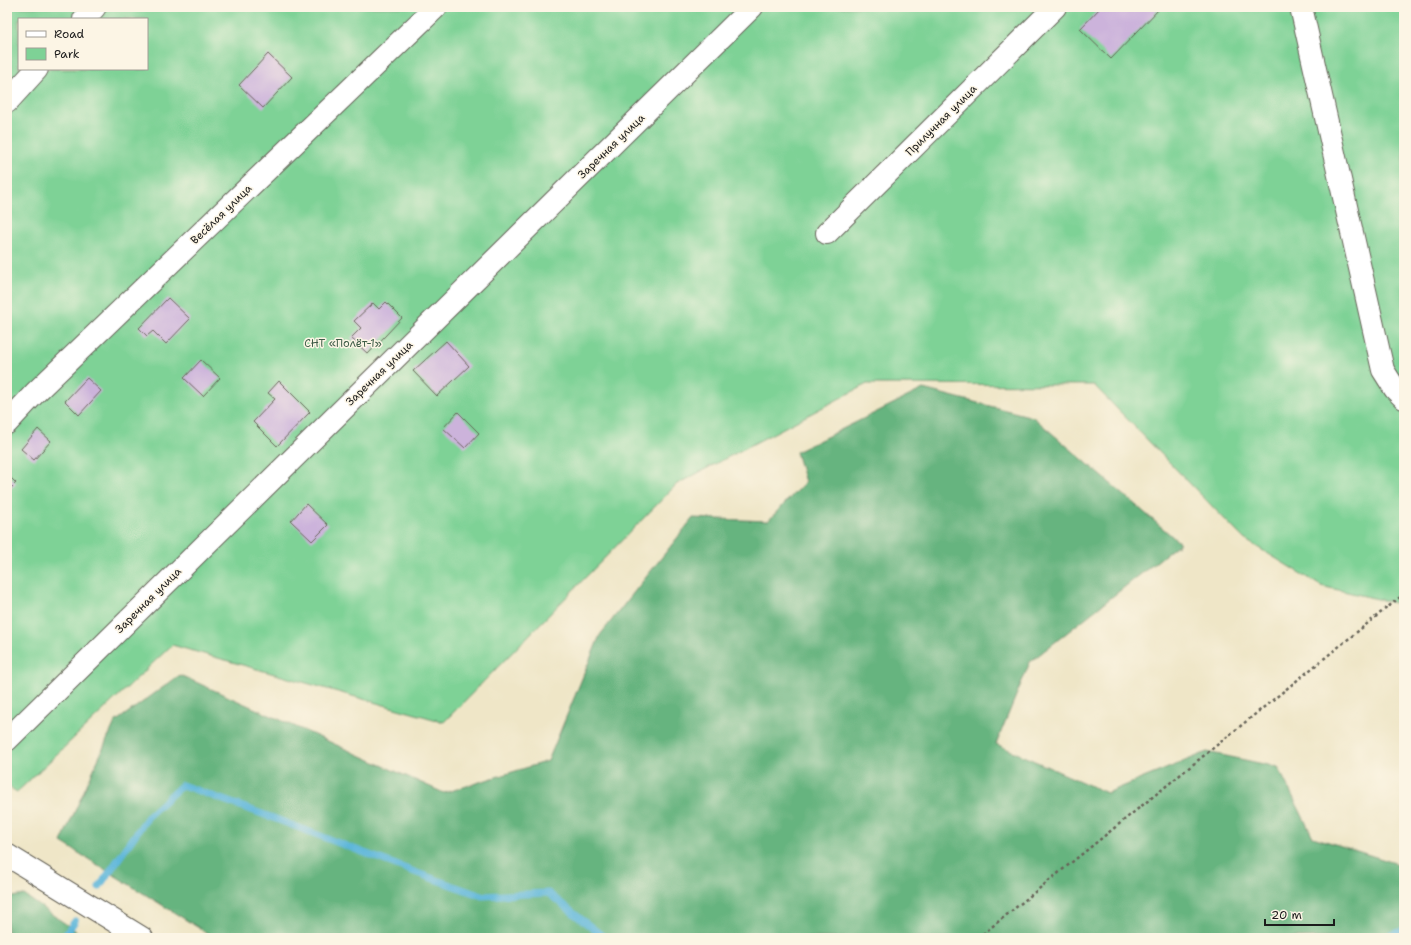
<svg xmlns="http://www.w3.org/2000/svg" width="1411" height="945" font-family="'Shantell Sans',sans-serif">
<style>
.green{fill:#7ed296;stroke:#4d7759;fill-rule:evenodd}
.forest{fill:#66b47f;stroke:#41684e}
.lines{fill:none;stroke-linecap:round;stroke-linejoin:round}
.stream{stroke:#5cb6da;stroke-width:7}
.building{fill:#ccb3db}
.street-casing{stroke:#666358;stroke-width:24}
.secondary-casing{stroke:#666358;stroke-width:24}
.path{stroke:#666358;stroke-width:2.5;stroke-dasharray:3 3;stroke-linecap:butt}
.street{stroke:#fff;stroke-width:22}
.secondary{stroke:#fff;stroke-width:22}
.labels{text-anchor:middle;stroke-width:3;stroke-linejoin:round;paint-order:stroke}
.street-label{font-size:11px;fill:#1c1c1c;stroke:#fcf5e5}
.park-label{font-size:11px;fill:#3e5c47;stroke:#fcf5e5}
</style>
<rect width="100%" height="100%" fill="#fcf5e5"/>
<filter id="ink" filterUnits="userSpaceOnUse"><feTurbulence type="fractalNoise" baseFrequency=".025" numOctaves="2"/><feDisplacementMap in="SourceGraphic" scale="8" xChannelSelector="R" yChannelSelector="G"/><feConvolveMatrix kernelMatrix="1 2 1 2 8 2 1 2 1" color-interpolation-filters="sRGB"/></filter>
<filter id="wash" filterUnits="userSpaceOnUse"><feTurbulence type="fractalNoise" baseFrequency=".012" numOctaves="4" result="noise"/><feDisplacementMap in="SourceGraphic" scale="16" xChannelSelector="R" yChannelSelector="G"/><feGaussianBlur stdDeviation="0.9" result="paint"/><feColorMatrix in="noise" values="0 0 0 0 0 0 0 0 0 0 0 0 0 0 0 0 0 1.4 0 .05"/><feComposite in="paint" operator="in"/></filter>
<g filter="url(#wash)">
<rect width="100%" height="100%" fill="#efe6c7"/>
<path class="green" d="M7 7H1404V605L1321 586 1244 539 1094 385 867 384 677 484 444 722 172 645 17 792 7 786ZM19 19H147V69H19Z"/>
<g class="forest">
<path d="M923 389 1033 417 1180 543 1030 662 996 744 1107 793 1207 752 1278 767 1313 837 1404 866V938H215L61 842 115 722 180 675 444 793 548 761 600 635 693 518 768 521 805 482 796 452Z"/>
<path d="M24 895 86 938H7V898Z"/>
</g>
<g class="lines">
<g class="stream">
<path d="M99 887 149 815 182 785 276 819 417 873 482 896 548 893 605 938"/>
<path d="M63 938 75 921"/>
<path d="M1385 938 1404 930"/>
</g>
</g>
<g id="blocks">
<g class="building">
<path d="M1101 7H1161L1111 59 1080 29Z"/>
<path d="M268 54 292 77 263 108 239 85Z"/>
<path d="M168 298 190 319 166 344 153 331 147 336 139 328Z"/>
<path d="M386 302 402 318 368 354 351 338 361 328 354 321 373 303 379 309Z"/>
<path d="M446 341 469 366 437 396 413 371Z"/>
<path d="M201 360 220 378 203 396 184 378Z"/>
<path d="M87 378 101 391 79 415 65 401Z"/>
<path d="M279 381 310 412 277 446 253 422 275 399 268 393Z"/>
<path d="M458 412 479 433 465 448 443 428Z"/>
<path d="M38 429 51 441 34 460 21 449Z"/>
<path d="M7 474 16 483 7 492Z"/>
<path d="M306 504 328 525 312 541 291 521Z"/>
</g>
</g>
</g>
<g filter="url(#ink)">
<use href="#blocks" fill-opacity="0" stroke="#666358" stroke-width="1"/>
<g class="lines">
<defs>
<g id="street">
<path d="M1301 7 1383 370 1395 389 1404 398"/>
<path d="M84 19 95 7"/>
<path d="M7 102 37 69"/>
<path d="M827 233 1055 7"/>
<path d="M7 423 35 393 436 7"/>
<path d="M7 740 199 551 752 7"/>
</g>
<path id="secondary" d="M7 855 142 938"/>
</defs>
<use href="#street" class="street-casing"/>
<use href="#secondary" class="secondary-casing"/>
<path class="path" d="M978 938 1404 594"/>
<use href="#street" class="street"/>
<use href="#secondary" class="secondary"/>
</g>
</g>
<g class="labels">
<g class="street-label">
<text transform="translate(941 120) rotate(-45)" y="4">Прилучная улица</text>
<text transform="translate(611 146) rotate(-44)" y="4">Заречная улица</text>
<text transform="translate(221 214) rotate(-44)" y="4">Весёлая улица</text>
<text transform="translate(379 373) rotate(-44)" y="4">Заречная улица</text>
<text transform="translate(148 600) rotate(-45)" y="4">Заречная улица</text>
</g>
<g class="park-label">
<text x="343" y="347">СНТ «Полёт-1»</text>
</g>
</g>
<rect width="1411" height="945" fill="none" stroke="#fcf5e5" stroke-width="24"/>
<rect x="18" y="18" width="130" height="52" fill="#fcf5e5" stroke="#a29e95"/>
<rect x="26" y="31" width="20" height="6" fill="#ffffff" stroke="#a29e95"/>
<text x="54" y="38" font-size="12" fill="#1c1c1c">Road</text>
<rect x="26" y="48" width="20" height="12" fill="#7ed296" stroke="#a29e95"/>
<text x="54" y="58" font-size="12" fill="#1c1c1c">Park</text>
<path d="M1265 919v6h69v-6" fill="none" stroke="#1c1c1c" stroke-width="2"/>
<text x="1271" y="919" font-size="12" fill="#1c1c1c" stroke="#fcf5e5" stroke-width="3" paint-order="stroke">20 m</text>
</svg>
